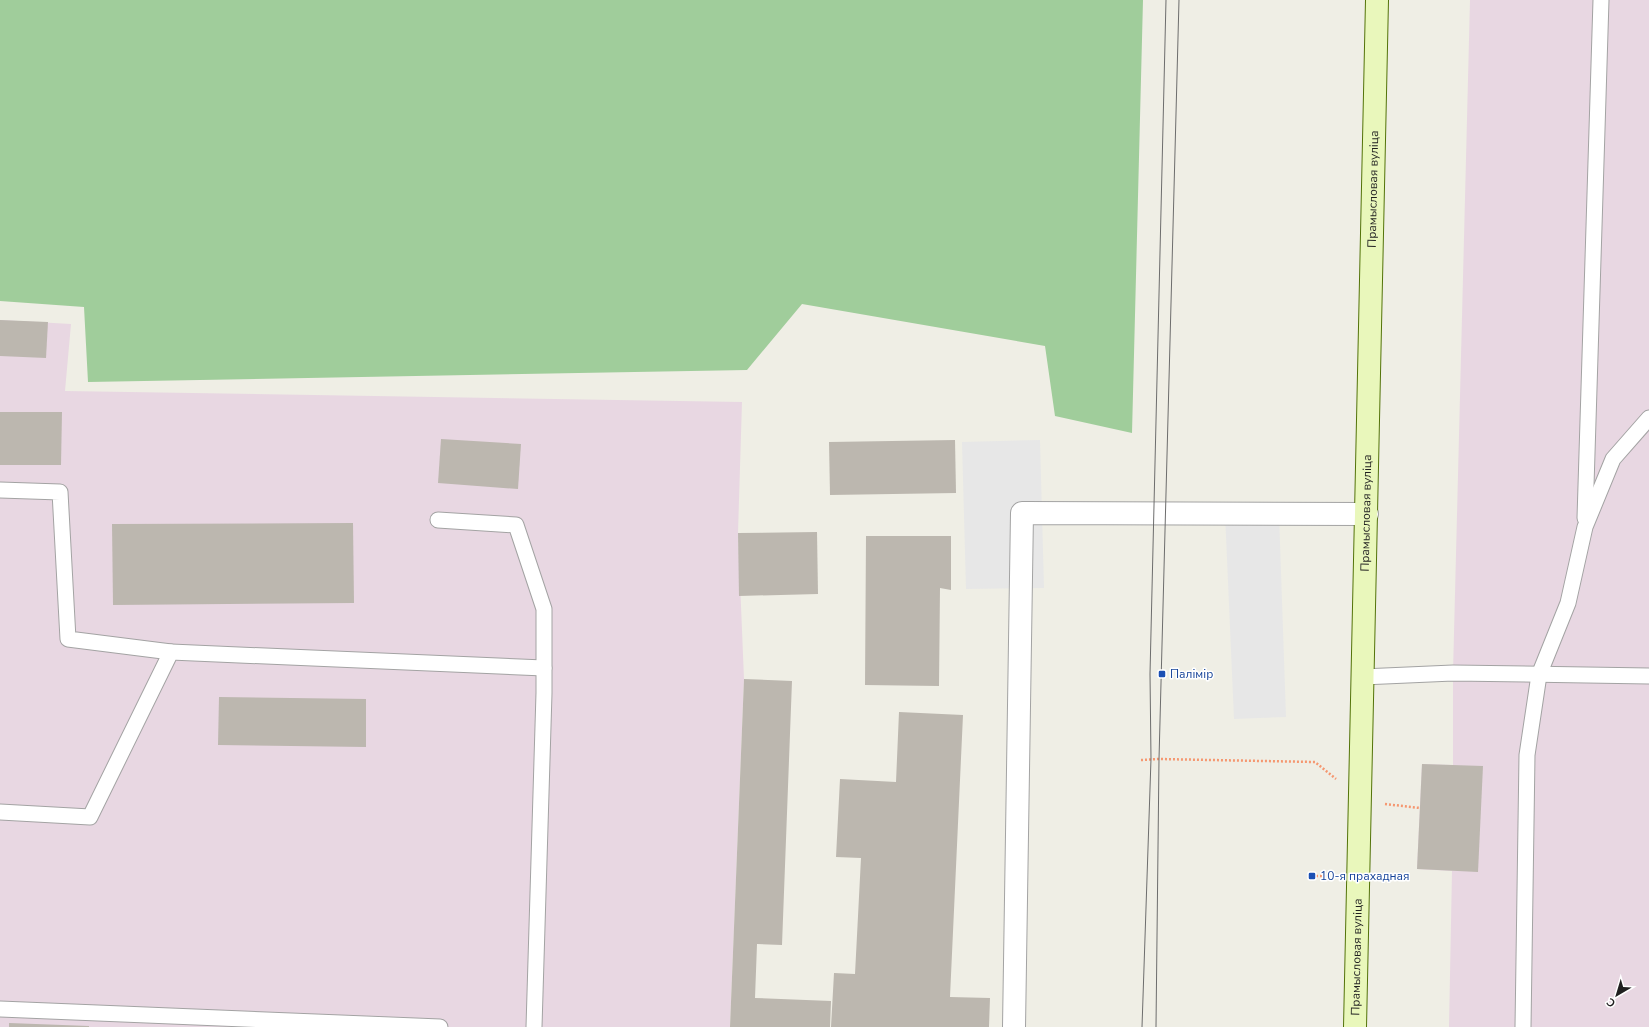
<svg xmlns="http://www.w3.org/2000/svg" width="1649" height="1027" font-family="'Nunito Sans',sans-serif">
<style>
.industrial{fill:#e8d7e2}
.forest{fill:#a0cd9b}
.parking{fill:#e7e7e7}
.building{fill:#bcb7af}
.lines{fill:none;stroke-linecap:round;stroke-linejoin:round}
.lane-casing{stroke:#a3a3a3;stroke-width:17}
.street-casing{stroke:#a3a3a3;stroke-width:24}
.secondary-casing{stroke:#537309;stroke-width:24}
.path{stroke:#f59770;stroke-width:2.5;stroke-dasharray:2 2;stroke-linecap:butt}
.lane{stroke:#fff;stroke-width:15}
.street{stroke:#fff;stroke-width:22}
.secondary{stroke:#e9f7bb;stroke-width:22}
.tram{stroke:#6d6d6d;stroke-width:1}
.transit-dot{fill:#1a4fb4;stroke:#fff;stroke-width:1.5}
.labels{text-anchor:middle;stroke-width:3;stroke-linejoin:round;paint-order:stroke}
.street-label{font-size:12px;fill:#1f1f1f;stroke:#fff}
.transit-label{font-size:12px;fill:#164399;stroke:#fff;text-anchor:start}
</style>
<rect width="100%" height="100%" fill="#efeee5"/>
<g class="industrial">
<path d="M1470 0H1649V1027H1449L1452 871 1417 869 1422 764 1453 765V673Z"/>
<path d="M0 320 71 324 65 391 742 402 738 533 744 679 730 1027H0Z"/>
</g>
<path class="forest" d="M0 0H1143L1132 433 1055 416 1045 346 802 304 747 370 88 382 84 307 0 301Z"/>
<g class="parking">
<path d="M1040 440 1044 588 966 589 962 442Z"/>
<path d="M1225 513 1279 514 1286 717 1234 719Z"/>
</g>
<g class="building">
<path d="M0 320 48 322 46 358 0 356Z"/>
<path d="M0 412H62L61 465H0Z"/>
<path d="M441 439 521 444 518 489 438 483Z"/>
<path d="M955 440 956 493 830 495 829 442Z"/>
<path d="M353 523 354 603 113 605 112 524Z"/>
<path d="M817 532 818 594 739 596 738 533Z"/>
<path d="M866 536H951V590L940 588 939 686 865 685Z"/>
<path d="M744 679 792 681 782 945 757 944 755 998 831 1001 830 1027H730Z"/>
<path d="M219 697 366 699V747L218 745Z"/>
<path d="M899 712 963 715 950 997 990 998 989 1027H831L834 973 855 974 861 858 836 857 840 779 896 782Z"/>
<path d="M1422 764 1483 766 1478 872 1417 869Z"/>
<path d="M9 1023 89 1026V1027H9Z"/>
</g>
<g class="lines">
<defs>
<g id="lane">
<path d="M0 490 60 492 68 639 171 652"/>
<path d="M1585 518 1601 0"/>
<path d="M438 520 516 525 544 609V693L534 1027"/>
<path d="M1362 677 1453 673 1649 676"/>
<path d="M0 812 90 817 171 652 544 668"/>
<path d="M0 1009 440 1027"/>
<path d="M1523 1027 1527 755 1539 675 1568 603 1585 527 1613 459 1649 418"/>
</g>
<path id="street" d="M1014 1027 1022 513 1367 514"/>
<g id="secondary">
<path id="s1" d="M1355 1027 1377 0"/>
</g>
</defs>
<use href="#lane" class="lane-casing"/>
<use href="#street" class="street-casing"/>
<use href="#secondary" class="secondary-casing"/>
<g class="path">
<path d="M1141 760 1159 759 1315 762 1336 779"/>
<path d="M1385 804 1420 808"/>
<path d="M1312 876H1334"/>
</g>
<use href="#lane" class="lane"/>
<use href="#street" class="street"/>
<use href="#secondary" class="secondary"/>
<g class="tram">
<path d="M1142 1027 1151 759 1150 674 1166 0"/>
<path d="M1156 1027 1159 759 1179 0"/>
</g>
</g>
<g class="transit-dot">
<rect x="1158" y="670" width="8" height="8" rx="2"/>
<rect x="1308" y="872" width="8" height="8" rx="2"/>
</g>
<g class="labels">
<g class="street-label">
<text dy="4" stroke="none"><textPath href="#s1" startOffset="838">Прамысловая вуліца</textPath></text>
<text dy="4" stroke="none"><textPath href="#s1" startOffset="514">Прамысловая вуліца</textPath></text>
<text dy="4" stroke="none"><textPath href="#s1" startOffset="70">Прамысловая вуліца</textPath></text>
</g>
<g class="transit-label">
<text x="1170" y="678">Палімір</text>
<text x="1320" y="880">10-я прахадная</text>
</g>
</g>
<g transform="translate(1617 995) rotate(218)" stroke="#ffffff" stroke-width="3" paint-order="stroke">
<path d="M0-3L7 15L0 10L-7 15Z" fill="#1f1f1f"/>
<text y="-6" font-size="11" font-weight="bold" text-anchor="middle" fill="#1f1f1f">С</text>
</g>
</svg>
